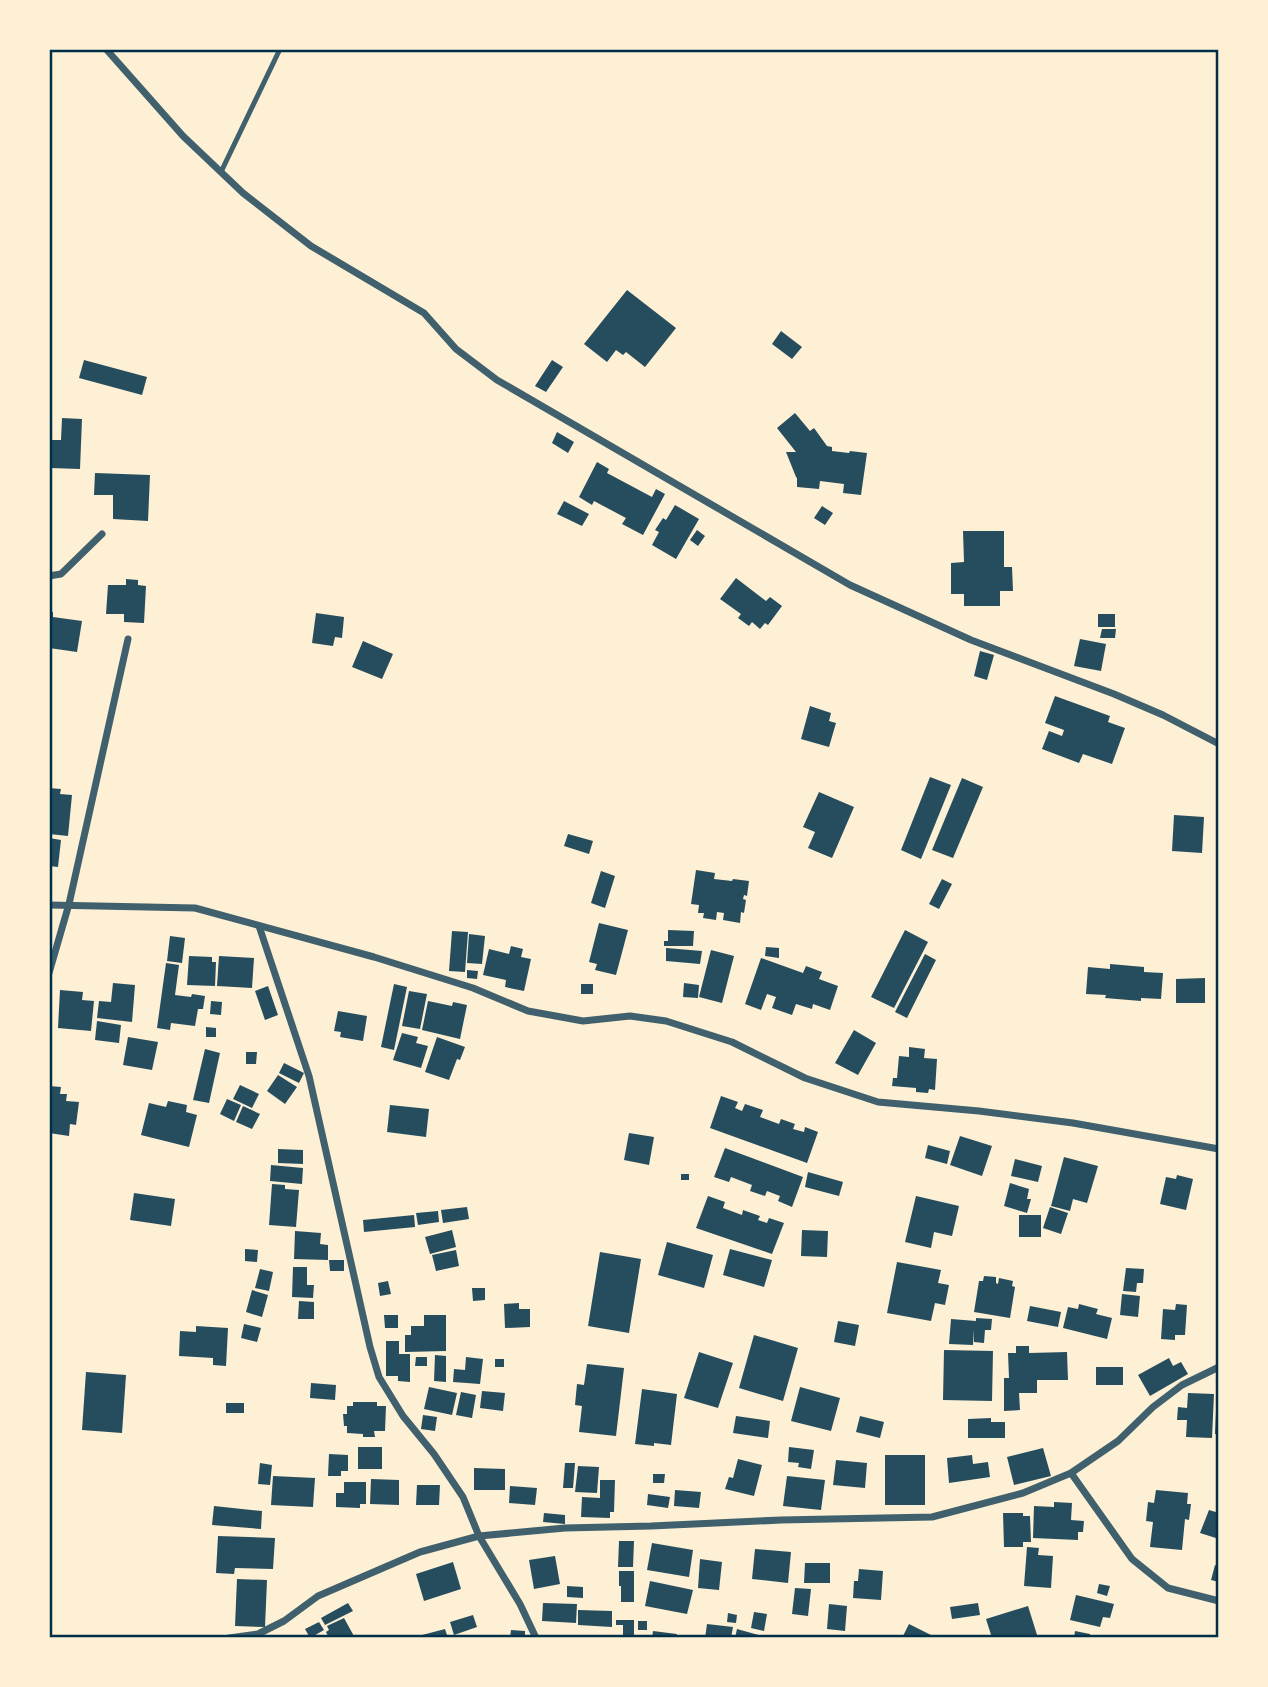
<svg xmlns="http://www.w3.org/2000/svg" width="1268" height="1687" font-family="Poppins,sans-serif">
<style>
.building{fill:#264d5e}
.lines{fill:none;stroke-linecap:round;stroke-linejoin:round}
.service{stroke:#3f606c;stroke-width:5}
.minor{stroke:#3f606c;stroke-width:7}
.neatline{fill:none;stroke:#003049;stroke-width:2.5}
</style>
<rect width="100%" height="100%" fill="#fdf0d5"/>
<g class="building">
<path d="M627 290 676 328 645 367 626 352 623 355 616 350 607 362 584 344Z"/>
<path d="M781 331 802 347 792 359 772 344Z"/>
<path d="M84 360 147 377 142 395 79 378Z"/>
<path d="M552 360 563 367 546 392 535 386Z"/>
<path d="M795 413 810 431 814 428 827 446 832 447V451L849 453 850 451 867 453 861 495 843 493 844 484 820 481 819 489 797 487V478L796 477 786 452H796L777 428Z"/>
<path d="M62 418 82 419 80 469 50 468 51 440H61Z"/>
<path d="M557 432 574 442 568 453 552 443Z"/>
<path d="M597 462 609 469 607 473 652 497 656 489 665 494 643 535 622 524 626 518 594 501 592 505 579 497Z"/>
<path d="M95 473 150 475 148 521 113 519V495H94Z"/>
<path d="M564 501 589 514 582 526 557 514Z"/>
<path d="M675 505 699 519 676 559 652 545 659 532 655 530 663 518 666 520Z"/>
<path d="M822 506 833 513 825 525 814 518Z"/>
<path d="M697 530 705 536 698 546 690 540Z"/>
<path d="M963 531H1004V567H1012L1013 591H1000V606H964V594H951V563L964 562Z"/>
<path d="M736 578 766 601 770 597 782 606 768 625 765 623 760 629 752 622 749 626 738 618 741 614 720 599Z"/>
<path d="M126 579 138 580V585L146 586 144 623 124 622V614H106L108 585H126Z"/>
<path d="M49 611 53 612V617L82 621 77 652 49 648Z"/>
<path d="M316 613 344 617 342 638 335 637 333 646 312 643Z"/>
<rect x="1098" y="614" width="17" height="13"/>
<path d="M1102 629H1116L1115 638H1100Z"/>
<path d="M1080 639 1106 644 1101 671 1074 666Z"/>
<path d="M363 641 393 654 382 679 352 667Z"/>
<path d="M980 651 994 655 987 680 974 676Z"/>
<path d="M1055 696 1110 716 1108 722 1125 728 1112 764 1083 754 1079 763 1042 749 1049 731 1062 736 1064 730 1045 723Z"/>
<path d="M810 706 831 713 829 721 836 723 829 747 801 739Z"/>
<path d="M930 777 951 785 921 859 901 850Z"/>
<path d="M962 778 983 787 953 858 932 850Z"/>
<path d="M49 788 61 789 60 794 72 795 68 836 49 834Z"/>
<path d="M819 792 854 807 832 858 808 848 815 832 803 827Z"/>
<path d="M1174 815 1204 817 1202 853 1172 851Z"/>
<path d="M568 834 593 841 589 854 564 846Z"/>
<path d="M49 838 61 840 58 867 49 866Z"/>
<path d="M696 870 715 873 714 879 732 881 733 879 749 881 747 896 744 895 743 899 746 900 744 913 741 912 740 923 723 920 724 913 717 912 716 920 703 918 704 913H698L699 905 691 904Z"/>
<path d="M601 871 615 876 605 908 591 903Z"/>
<path d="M942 879 952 884 939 909 929 904Z"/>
<path d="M599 923 628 930 616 975 595 970 597 964 589 962Z"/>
<path d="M668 930 694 931 693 946H664V941H668Z"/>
<path d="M905 930 928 942 894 1008 871 997Z"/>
<path d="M452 931 468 932 465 972 449 971Z"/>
<path d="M469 934 485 936 482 964 467 963Z"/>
<path d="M170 936 185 938 182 963 167 961Z"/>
<path d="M511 946 523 949 521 957 531 959 524 991 505 987 506 980 483 975 489 949 509 954Z"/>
<path d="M766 947 779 948V958L765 956Z"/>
<path d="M666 948 702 951 700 964 666 961Z"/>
<path d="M711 950 734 956 722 1003 699 997Z"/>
<path d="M925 954 936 960 907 1018 895 1012Z"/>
<path d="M189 956 212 957V962H216L215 986 187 985Z"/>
<path d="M219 956 254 958 252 988 217 986Z"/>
<path d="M761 958 803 973 806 966 822 972 819 979 838 986 830 1010 813 1004 812 1009 796 1004 792 1015 772 1008 776 997 767 994 761 1010 745 1004Z"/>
<path d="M166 963 179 965 175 995 191 997 192 994 205 996 203 1009H198L195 1026 171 1023 170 1030 157 1028Z"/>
<path d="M1110 964 1144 967V972L1163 973 1161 999 1141 998V1001L1105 998 1106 995 1086 994 1088 967 1110 969Z"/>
<path d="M467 970 478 971 477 979 467 978Z"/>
<path d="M1205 978V1003H1176V979Z"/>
<path d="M113 983 135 985 132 1022 97 1018 99 1001 111 1002Z"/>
<path d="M684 983 699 985 698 998 683 997Z"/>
<path d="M394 984 407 987 394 1050 381 1047Z"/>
<rect x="581" y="984" width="12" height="10"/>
<path d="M268 986 278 1015 265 1020 255 991Z"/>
<path d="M60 990 83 992 82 1000 94 1001 91 1031 58 1028Z"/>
<path d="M409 991 427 994 420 1029 402 1026Z"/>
<path d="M211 1001 222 1002 221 1015 210 1014Z"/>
<path d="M428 1001 452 1006 453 1002 467 1005 460 1039 422 1030Z"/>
<path d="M338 1011 367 1016 363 1041 340 1037 341 1032 334 1031Z"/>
<path d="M97 1021 121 1025 119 1043 95 1040Z"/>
<path d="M206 1027 216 1028V1037H206Z"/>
<path d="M854 1030 876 1043 858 1075 835 1063Z"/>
<path d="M402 1033 418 1037 416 1043 428 1046 421 1068 393 1060Z"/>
<path d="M128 1037 158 1042 152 1070 123 1065Z"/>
<path d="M437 1037 465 1047 460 1060 457 1059 449 1080 425 1072Z"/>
<path d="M909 1047 925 1049 924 1058 937 1059 935 1090 929 1089 928 1093 916 1092V1088L892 1086 893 1078H897L899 1056 909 1057Z"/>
<path d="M205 1049 220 1053 209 1103 193 1100Z"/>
<path d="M246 1052H257L256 1064H246Z"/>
<path d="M284 1063 304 1073 299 1083 279 1073Z"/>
<path d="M278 1075 297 1087 285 1104 267 1091Z"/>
<path d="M240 1085 259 1094 252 1108 233 1099Z"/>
<path d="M49 1086 61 1087 60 1094H67L66 1101 79 1102 76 1125 70 1124 69 1136 49 1133Z"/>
<path d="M721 1096 738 1102 735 1108 742 1111 745 1104 763 1110 760 1117 779 1124 781 1119 795 1124 793 1129 804 1132 805 1127 818 1132 807 1163 710 1128Z"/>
<path d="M227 1099 241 1105 234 1121 220 1114Z"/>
<path d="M168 1101 187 1105 186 1112 197 1115 189 1147 141 1135 149 1103 166 1107Z"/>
<path d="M390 1105 429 1109 426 1137 387 1132Z"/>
<path d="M243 1106 260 1114 252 1129 236 1122Z"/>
<path d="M629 1133 654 1137 649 1165 624 1160Z"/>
<path d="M960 1136 992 1146 982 1176 950 1165Z"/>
<path d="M928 1145 950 1151 947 1164 925 1158Z"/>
<path d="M725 1148 803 1177 792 1207 778 1201 780 1196 767 1191 765 1196 750 1191 752 1185 731 1177 729 1182 714 1177Z"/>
<path d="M278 1149 303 1150V1164L278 1163Z"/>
<path d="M1064 1157 1098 1166 1087 1203 1073 1199 1070 1211 1051 1206Z"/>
<path d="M1015 1159 1042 1166 1038 1182 1011 1176Z"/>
<path d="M271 1165 303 1168 302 1184 270 1181Z"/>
<path d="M808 1172 843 1182 839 1196 805 1187Z"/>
<rect x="681" y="1174" width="8" height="6"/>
<path d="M1177 1175 1193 1179 1186 1210 1160 1204 1166 1177 1176 1179Z"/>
<path d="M1010 1183 1029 1189 1027 1199H1031L1027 1213 1004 1206Z"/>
<path d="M272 1184 285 1185V1189L299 1190 296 1227 269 1225Z"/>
<path d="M134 1193 175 1199 171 1226 130 1220Z"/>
<path d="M708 1196 725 1202 723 1208 742 1215 743 1210 760 1216 758 1220 767 1223 769 1218 784 1223 772 1254 696 1228Z"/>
<path d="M916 1196 959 1206 952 1236 934 1232 931 1248 905 1242Z"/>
<path d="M467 1207 469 1219 443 1223 441 1210Z"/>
<path d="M1050 1207 1068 1213 1061 1234 1043 1228Z"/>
<path d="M438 1211 439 1222 418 1225 416 1213Z"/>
<path d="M414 1215 415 1227 364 1232 363 1220Z"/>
<rect x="1019" y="1215" width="22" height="22"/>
<path d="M452 1230 456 1247 430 1254 425 1237Z"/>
<path d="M802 1230 828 1231 827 1257 801 1256Z"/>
<path d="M295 1231 321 1233 320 1244 328 1245V1260L294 1259Z"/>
<path d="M667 1242 713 1255 704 1288 658 1275Z"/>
<path d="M245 1249 258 1250 257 1262 245 1261Z"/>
<path d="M730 1249 772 1260 764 1287 723 1275Z"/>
<path d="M456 1250 459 1266 436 1271 432 1255Z"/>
<path d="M600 1252 641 1259 629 1333 588 1326Z"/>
<path d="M329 1260H344V1271H330Z"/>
<path d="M897 1262 941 1270 938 1283 949 1285 945 1305 935 1303 931 1321 887 1313Z"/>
<path d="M293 1267H307V1285H314L313 1298 292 1297Z"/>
<path d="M1126 1268 1144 1269 1143 1283H1137L1136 1292 1123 1291Z"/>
<path d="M260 1269 273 1272 269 1291 255 1288Z"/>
<path d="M984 1276 996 1277V1283L998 1284 999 1278 1013 1281 1012 1286 1015 1287 1010 1318 974 1312 979 1281H983Z"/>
<path d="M388 1281 391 1294 380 1296 378 1283Z"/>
<path d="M472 1288H485V1300L473 1301Z"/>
<path d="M252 1290 268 1295 262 1317 246 1312Z"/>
<path d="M1122 1294 1140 1296 1138 1317 1120 1315Z"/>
<path d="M299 1301 314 1302V1319H298Z"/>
<path d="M519 1303V1309H530V1327L505 1328 504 1304Z"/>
<path d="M1079 1304 1098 1309 1096 1314 1112 1318 1107 1339 1063 1328 1068 1307 1078 1309Z"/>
<path d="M1176 1304 1187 1305 1185 1335H1175V1340L1161 1339 1163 1309 1175 1310Z"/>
<path d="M1030 1306 1061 1312 1058 1327 1027 1321Z"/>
<path d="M384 1315H398V1328H385Z"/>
<path d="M424 1315H446V1351L405 1352V1335H411V1326H424Z"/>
<path d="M976 1318 992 1319 991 1330H985L984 1343 974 1342V1330L973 1345 949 1344 951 1319 976 1321Z"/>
<path d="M838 1321 859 1325 855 1346 834 1342Z"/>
<path d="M244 1324 261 1328 257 1342 241 1338Z"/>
<path d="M196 1326 228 1328 226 1366 213 1365V1358L179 1356 180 1331 196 1332Z"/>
<path d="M754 1335 798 1348 783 1401 739 1388Z"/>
<path d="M386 1341H399V1354H410V1382L398 1381V1376H386Z"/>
<path d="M1016 1346H1029V1353L1067 1352 1068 1380H1037V1393H1019L1020 1410 1004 1411V1378H1009L1008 1353H1016Z"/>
<path d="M944 1350 993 1351 992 1401 943 1400Z"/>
<path d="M699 1352 733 1363 718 1408 684 1398Z"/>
<path d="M435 1355 446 1356V1382L434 1381Z"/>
<path d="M416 1357H427V1366H415Z"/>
<path d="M466 1357 483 1359 480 1384 453 1382 454 1369 465 1370Z"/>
<path d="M1169 1358 1173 1366 1181 1362 1188 1374 1150 1396 1138 1375Z"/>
<rect x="495" y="1359" width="9" height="8"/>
<path d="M587 1364 624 1368 616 1436 579 1432 582 1406 575 1405 577 1384 584 1385Z"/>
<rect x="1096" y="1367" width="27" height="18"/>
<path d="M86 1372 126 1375 122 1433 82 1430Z"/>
<path d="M311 1383 336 1385 335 1400 310 1398Z"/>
<path d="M429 1387 457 1393 452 1415 424 1409Z"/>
<path d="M800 1387 840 1398 831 1431 791 1421Z"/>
<path d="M642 1389 677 1394 671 1445 654 1443V1446L635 1444Z"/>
<path d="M482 1391 505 1393 503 1411 480 1408Z"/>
<path d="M461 1392 476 1395 472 1418 456 1415Z"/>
<path d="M1188 1393 1214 1394 1212 1438 1186 1437 1187 1420H1177L1178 1407 1187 1408Z"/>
<path d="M353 1402H377V1406H386L385 1431H374L375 1437H363V1434L347 1433V1426H344L343 1414H347V1406H353Z"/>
<rect x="226" y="1403" width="18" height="10"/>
<path d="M1216 1411H1219V1434H1215Z"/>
<path d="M423 1415 437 1417 435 1431 421 1429Z"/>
<path d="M736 1416 770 1421 768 1438 733 1433Z"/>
<path d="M860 1416 884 1422 880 1438 856 1432Z"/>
<path d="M991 1418V1422H1005V1438H968V1419Z"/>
<rect x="358" y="1447" width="24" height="22"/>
<path d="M789 1447 814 1450 811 1469 798 1467 799 1463 788 1462Z"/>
<path d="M1043 1448 1051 1476 1014 1485 1007 1457Z"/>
<path d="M329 1454 348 1455V1471H341V1476H328Z"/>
<rect x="885" y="1455" width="40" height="50"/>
<path d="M972 1455 973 1464 988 1462 990 1477 949 1483 947 1458Z"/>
<path d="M738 1459 762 1465 754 1496 725 1489 729 1477 733 1478Z"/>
<path d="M836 1460 867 1463 865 1488 833 1485Z"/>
<path d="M260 1463 272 1465 270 1485 258 1484Z"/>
<path d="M565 1463H575L573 1488H563Z"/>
<path d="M578 1466 599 1467 597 1493 575 1492Z"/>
<path d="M474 1468 505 1469V1490H474Z"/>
<path d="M653 1474H665L664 1483H653Z"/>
<path d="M273 1476 315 1478 313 1507 271 1505Z"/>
<path d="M787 1476 825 1480 821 1510 783 1506Z"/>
<path d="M371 1479 399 1480V1505L370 1504Z"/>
<path d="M600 1480H615L614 1512H610V1518L581 1517 582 1497 600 1498Z"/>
<path d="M344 1482H366V1504H360V1508L336 1507V1493H344Z"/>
<path d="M417 1485H440L439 1505H416Z"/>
<path d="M510 1486 537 1488 535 1505 509 1503Z"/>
<path d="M675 1490 701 1492 699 1508 674 1506Z"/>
<path d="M1156 1490 1188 1493 1187 1504H1191L1189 1520 1185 1519 1182 1550 1150 1547 1153 1522 1146 1521 1148 1502 1154 1503Z"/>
<path d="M648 1494 670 1497 668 1508 647 1505Z"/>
<path d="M1054 1502 1072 1503 1071 1520 1084 1521 1083 1532H1078V1540L1033 1538 1034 1506 1054 1507Z"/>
<path d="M214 1506 262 1511 261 1529 212 1525Z"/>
<path d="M1209 1510 1219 1513V1539L1200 1533Z"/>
<path d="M544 1513 565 1515V1524L543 1522Z"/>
<path d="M1003 1513H1023V1516H1030L1031 1542H1023V1547H1004Z"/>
<path d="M218 1536 275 1538 273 1569 235 1568 234 1574 216 1573Z"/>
<path d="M619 1541H634L633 1567H618Z"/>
<path d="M652 1543 693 1550 689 1577 647 1570Z"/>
<path d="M1027 1547 1039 1548 1038 1555 1053 1556 1051 1588 1024 1586Z"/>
<path d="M755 1549 791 1552 788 1583 752 1579Z"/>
<path d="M555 1556 560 1584 534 1589 529 1560Z"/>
<path d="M700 1559 722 1562 719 1590 698 1588Z"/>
<path d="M453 1562 461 1589 424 1601 416 1574Z"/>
<path d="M805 1563H830V1583H804Z"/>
<path d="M1215 1565 1219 1567V1582L1211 1580Z"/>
<path d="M859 1569 883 1571 881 1600 853 1598 854 1581H858Z"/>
<path d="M619 1571H634V1602H621V1586H619Z"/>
<path d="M237 1579 267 1580 265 1627 235 1626Z"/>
<path d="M650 1581 693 1590 687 1614 645 1606Z"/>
<path d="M1099 1584 1110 1586 1107 1596 1097 1593Z"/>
<path d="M567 1586 583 1587V1598L567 1597Z"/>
<path d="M795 1588 811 1589 808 1616 792 1614Z"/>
<path d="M1076 1595 1114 1604 1110 1618 1103 1617 1100 1627 1070 1620Z"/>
<path d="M348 1603 353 1611 325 1625 321 1618Z"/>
<path d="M543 1603 577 1604 576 1623 542 1621Z"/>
<path d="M978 1603 980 1615 952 1619 950 1607Z"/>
<path d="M829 1604 847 1606 845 1631 827 1629Z"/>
<path d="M1028 1606 1038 1638H992L986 1619Z"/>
<path d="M578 1610 612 1611V1627L578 1625Z"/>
<path d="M754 1612 767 1614 764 1631 751 1628Z"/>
<path d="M728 1613 737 1615 736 1623 727 1622Z"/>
<path d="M473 1615 477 1627 454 1635 450 1622Z"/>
<path d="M344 1618 355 1638H329L326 1632 329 1630 327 1626Z"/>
<path d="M616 1620H634V1636L623 1635V1625H616Z"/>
<rect x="638" y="1621" width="9" height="9"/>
<path d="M319 1622 324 1630 310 1638 305 1629Z"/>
<path d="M707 1624 733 1627 731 1638 719 1637 705 1638Z"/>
<path d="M909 1624 937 1638H902Z"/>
<path d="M445 1629 448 1638H423L422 1635Z"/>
<path d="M737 1629 766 1637V1638H735Z"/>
<path d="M511 1630 525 1631V1638H510Z"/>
<path d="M653 1631 677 1634 676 1638H652Z"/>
<path d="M1075 1631 1090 1634V1638H1074Z"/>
</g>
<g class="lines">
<path class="service" d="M221 172 280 49"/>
<g class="minor">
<path d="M106 49 183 136 243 193 311 246 424 313 456 349 497 380 850 585 971 640 1114 694 1163 715 1219 744"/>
<path d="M49 576 61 574 102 534"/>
<path d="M49 905 195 908 374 957 473 988 528 1011 583 1021 630 1016 666 1021 732 1042 805 1078 878 1102 979 1111 1073 1123 1219 1149"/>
<path d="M259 926 309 1076 370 1347 379 1377 403 1416 434 1454 463 1497 479 1536 520 1604 536 1638"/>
<path d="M49 973 69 904 128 639"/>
<path d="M1071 1473 1132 1559 1168 1588 1219 1601"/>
<path d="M229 1638 258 1634 284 1621 318 1596 420 1552 479 1536 565 1528 651 1526 781 1520 932 1517 1023 1493 1071 1473 1118 1441 1153 1407 1182 1385 1219 1367"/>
</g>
</g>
<rect width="1268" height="1687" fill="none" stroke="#fdf0d5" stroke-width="102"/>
<rect x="51" y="51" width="1166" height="1585" class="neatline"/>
</svg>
